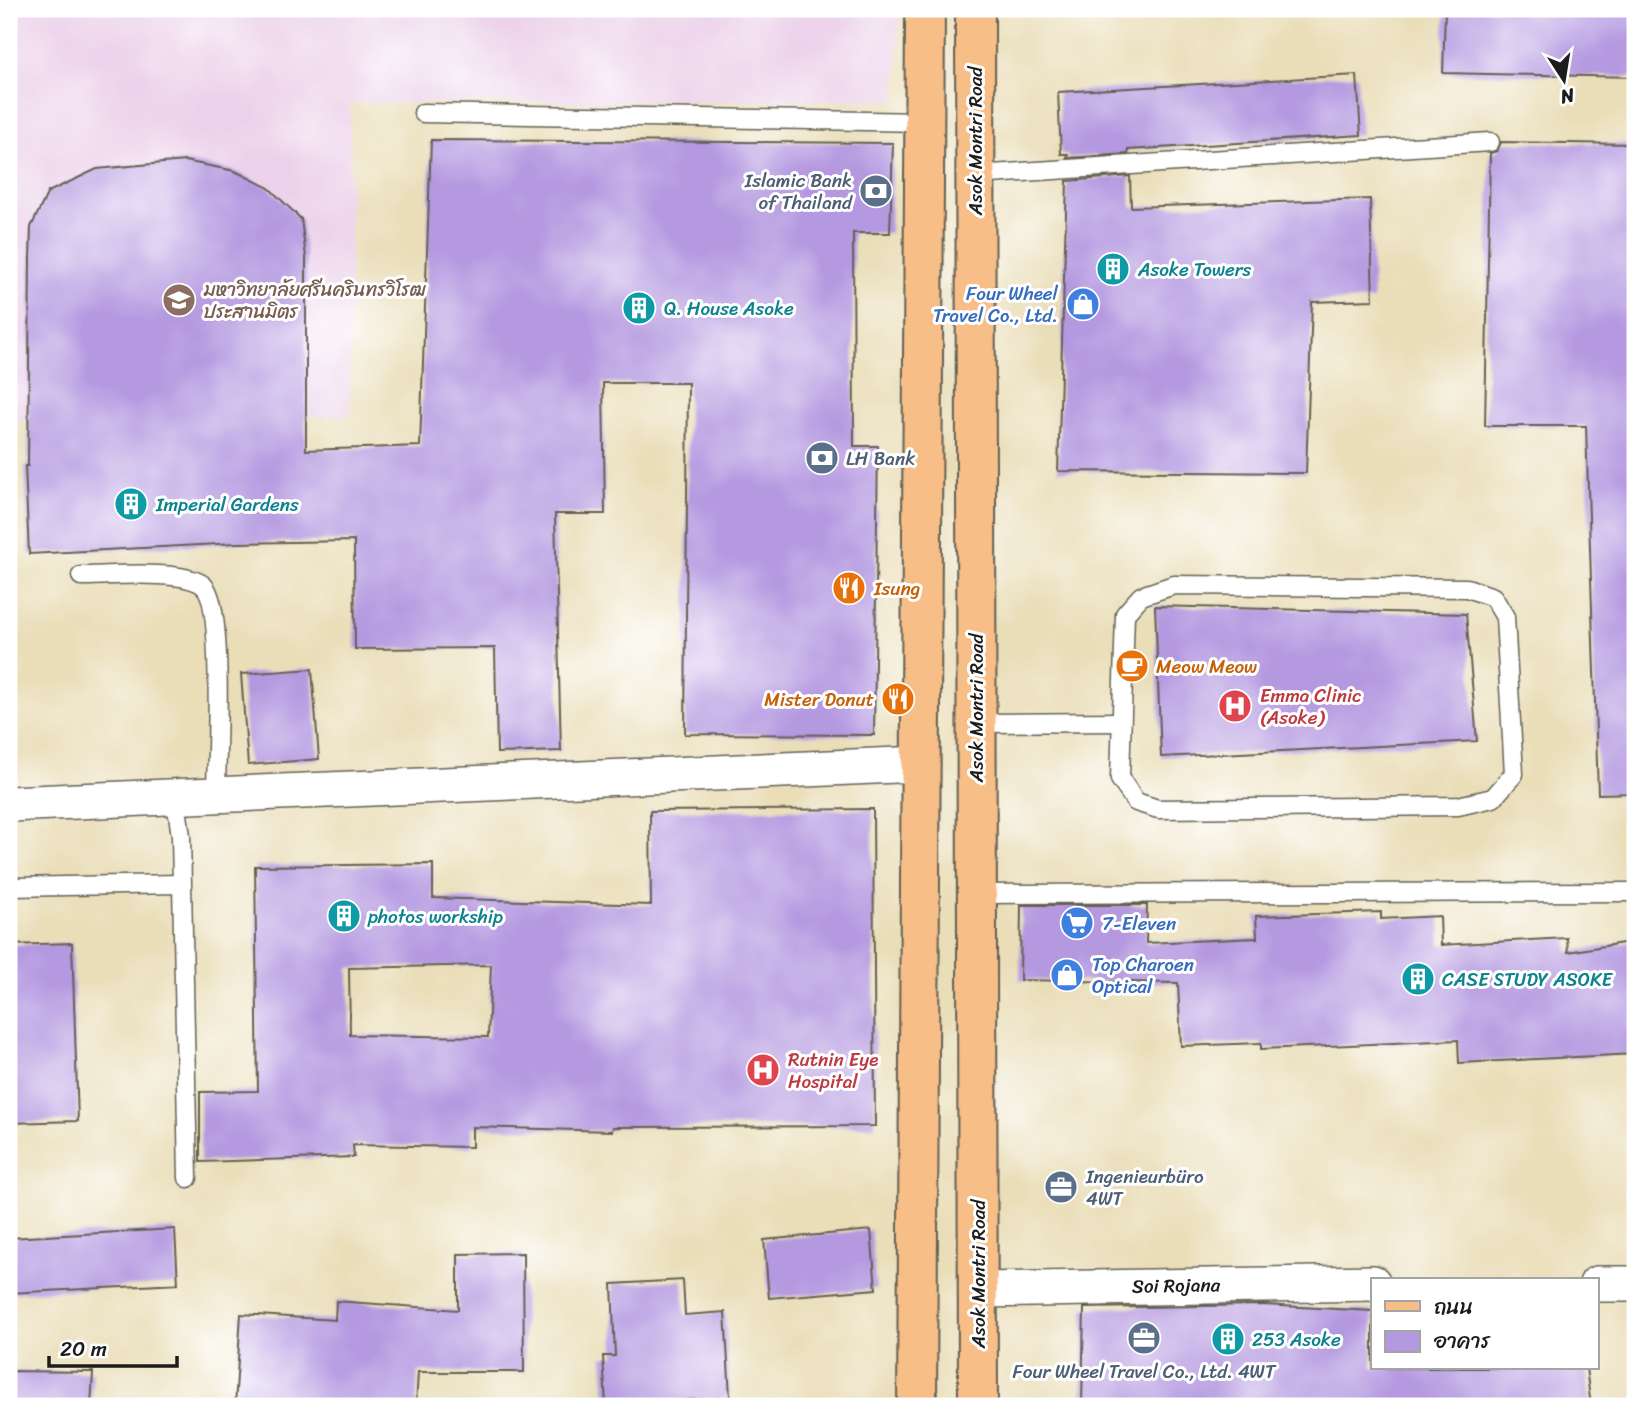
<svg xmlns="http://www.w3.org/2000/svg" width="1644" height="1415" font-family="Sriracha,'Playpen Sans Thai',sans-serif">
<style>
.built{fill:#ecd1ea}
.building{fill:#b498e0;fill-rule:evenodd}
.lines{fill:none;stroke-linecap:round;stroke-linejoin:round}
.lane-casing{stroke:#646053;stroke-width:21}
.street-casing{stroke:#646053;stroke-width:38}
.primary-casing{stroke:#646053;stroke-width:42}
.lane{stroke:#fff;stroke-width:18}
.street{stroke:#fff;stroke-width:35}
.primary{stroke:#f7be88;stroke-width:38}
.labels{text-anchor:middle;stroke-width:6;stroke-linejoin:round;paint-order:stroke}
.street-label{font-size:19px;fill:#1c1c1c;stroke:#fff}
.service-label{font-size:19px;fill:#4e5e75;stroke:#fff;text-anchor:start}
.culture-label{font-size:19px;fill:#0d838f;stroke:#fff;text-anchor:start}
.education-label{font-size:19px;fill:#785e54;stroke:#fff;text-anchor:start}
.shop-label{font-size:19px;fill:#366cbe;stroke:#fff;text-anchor:start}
.food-label{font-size:19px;fill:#c56008;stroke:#fff;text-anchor:start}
.health-label{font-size:19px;fill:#be3a42;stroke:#fff;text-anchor:start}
</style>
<rect width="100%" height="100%" fill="#fff"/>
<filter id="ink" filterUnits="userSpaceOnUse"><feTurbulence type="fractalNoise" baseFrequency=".0143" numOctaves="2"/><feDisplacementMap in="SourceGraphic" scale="14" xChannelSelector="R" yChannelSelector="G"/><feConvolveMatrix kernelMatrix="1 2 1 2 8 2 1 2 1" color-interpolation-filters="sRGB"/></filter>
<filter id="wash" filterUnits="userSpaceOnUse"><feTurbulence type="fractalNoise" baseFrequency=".00686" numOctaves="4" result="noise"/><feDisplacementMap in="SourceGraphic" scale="28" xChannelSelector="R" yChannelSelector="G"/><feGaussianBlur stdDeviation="1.57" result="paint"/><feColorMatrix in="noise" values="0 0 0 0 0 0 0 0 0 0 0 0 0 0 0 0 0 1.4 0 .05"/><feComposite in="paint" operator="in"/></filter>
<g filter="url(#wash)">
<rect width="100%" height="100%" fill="#eadeb9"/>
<path class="built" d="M9 9H899L896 100 350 103V416L9 421Z"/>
<g id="blocks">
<g class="building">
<path d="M1445 9H1635V77L1443 73Z"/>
<path d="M1357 75 1361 135 1128 150V154L1067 158 1068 154H1061L1058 92Z"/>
<path d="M431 140 893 143 890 233H853L854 446H878L874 735 685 734 688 383H603L605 514H555L561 751 497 753 495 648 355 649 354 541 237 543 29 554 25 466H28L30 259 31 227 48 192 97 169 185 161 235 171 269 188 301 219 306 257V450L420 446Z"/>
<path d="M1501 142 1635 144V793L1598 794 1586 426H1485L1490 153 1497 151Z"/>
<path d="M1130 176 1131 207 1370 199 1373 300 1312 302 1306 473 1058 471 1067 181Z"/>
<path d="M1155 606 1466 614 1477 741 1161 757Z"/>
<path d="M312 669 319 759 248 765 241 674Z"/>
<path d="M873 809 875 1126 613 1127 612 1131 472 1127V1147L353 1145 354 1157 200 1162V1092L258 1091 255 866 433 864V898L651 905 650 811ZM491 965 488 1037 350 1035 349 968Z"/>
<path d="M1021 905H1147L1146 943 1257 938 1256 916 1381 912V919L1440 916 1441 945 1567 938 1568 952 1635 941V1054L1459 1063 1458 1040 1261 1049V1043L1181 1046 1178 983 1020 980Z"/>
<path d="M72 943 78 1121 9 1123V945Z"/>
<path d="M175 1229 178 1284 9 1293V1238Z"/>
<path d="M871 1230 876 1289 769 1298 764 1240Z"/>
<path d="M523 1253 524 1372H418L416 1406H235L241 1314 335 1320 336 1301 458 1310V1254Z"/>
<path d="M683 1280 685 1315 725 1312 730 1397 606 1405 603 1356H615L612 1284Z"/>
<path d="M1263 1305 1373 1311V1368H1586L1591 1406H1082L1084 1308Z"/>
<path d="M9 1371 93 1372 91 1406H9Z"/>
</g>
</g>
</g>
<g filter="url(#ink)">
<use href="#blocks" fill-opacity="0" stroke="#646053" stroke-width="2"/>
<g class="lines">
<defs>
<g id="lane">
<path d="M423 113 924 122"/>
<path d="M975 175 1490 142"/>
<path d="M81 576C108 576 183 569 203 585 225 603 216 759 216 793"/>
<path d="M1174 585 1467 588 1493 597 1505 617 1514 774 1493 798 1458 806 1158 809 1136 802 1120 779 1125 614 1141 596Z"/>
<path d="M976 723 1121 722"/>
<path d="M175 794 181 836 188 1178"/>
<path d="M9 887 181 884"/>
<path d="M977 894 1635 892"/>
</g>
<g id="street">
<path d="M9 804 921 764"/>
<path d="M1597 1284H1635"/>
<path d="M979 1290 1373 1283"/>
</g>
<g id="primary">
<path d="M975 9 978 1406"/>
<path d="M917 1406 925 9"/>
</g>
</defs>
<use href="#lane" class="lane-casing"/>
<use href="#street" class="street-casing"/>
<use href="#primary" class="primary-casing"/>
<use href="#lane" class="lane"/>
<use href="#street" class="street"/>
<use href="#primary" class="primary"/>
</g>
</g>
<defs>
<symbol id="bank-disc" viewBox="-11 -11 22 22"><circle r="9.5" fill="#5c6f8a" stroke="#fff"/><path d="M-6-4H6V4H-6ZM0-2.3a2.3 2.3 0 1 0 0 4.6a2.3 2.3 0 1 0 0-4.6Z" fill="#fff"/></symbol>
<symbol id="building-disc" viewBox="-11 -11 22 22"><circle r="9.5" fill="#0f9aa8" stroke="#fff"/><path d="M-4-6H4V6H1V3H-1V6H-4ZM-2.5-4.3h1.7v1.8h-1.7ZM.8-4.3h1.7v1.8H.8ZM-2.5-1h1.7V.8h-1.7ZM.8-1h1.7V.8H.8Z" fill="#fff"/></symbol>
<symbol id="university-disc" viewBox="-11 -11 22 22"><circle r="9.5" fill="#8d6e63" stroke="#fff"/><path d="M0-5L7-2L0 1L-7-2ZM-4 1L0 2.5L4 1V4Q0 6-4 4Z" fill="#fff"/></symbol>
<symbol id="shop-disc" viewBox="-11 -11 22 22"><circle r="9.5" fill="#3f7fe0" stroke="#fff"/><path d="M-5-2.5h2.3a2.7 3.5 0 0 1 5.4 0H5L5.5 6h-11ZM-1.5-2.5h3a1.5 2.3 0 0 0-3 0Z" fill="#fff"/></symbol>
<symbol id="restaurant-disc" viewBox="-11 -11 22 22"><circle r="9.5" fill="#e8710a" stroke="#fff"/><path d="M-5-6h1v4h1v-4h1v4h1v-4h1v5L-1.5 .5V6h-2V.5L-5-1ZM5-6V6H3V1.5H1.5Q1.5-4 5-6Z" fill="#fff"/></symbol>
<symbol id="cafe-disc" viewBox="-11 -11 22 22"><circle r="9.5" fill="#e8710a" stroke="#fff"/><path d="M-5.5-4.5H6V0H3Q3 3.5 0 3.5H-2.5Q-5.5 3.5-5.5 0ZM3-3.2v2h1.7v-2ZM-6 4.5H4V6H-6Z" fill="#fff"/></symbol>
<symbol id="hospital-disc" viewBox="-11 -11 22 22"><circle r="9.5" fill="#e0444e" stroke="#fff"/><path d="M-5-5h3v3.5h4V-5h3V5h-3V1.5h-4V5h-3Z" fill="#fff"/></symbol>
<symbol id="supermarket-disc" viewBox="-11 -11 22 22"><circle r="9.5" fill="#3f7fe0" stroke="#fff"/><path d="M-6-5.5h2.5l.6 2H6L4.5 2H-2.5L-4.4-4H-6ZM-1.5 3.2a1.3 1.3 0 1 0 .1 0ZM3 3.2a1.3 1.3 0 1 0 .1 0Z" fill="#fff"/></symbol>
<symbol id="office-disc" viewBox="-11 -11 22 22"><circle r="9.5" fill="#5c6f8a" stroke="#fff"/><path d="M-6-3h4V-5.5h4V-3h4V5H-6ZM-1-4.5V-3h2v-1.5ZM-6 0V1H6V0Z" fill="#fff"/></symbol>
</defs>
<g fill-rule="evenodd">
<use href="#bank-disc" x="857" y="172" width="38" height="38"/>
<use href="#building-disc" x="1094" y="250" width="38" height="38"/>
<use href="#university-disc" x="160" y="281" width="38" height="38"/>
<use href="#shop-disc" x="1064" y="285" width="38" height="38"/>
<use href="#building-disc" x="620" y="289" width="38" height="38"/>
<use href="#bank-disc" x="803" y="439" width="38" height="38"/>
<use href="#building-disc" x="112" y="485" width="38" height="38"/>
<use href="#restaurant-disc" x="830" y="569" width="38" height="38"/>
<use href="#cafe-disc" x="1113" y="647" width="38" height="38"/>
<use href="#restaurant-disc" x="879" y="680" width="38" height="38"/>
<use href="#hospital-disc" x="1216" y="687" width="38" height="38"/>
<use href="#building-disc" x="325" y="897" width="38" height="38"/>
<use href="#supermarket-disc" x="1058" y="904" width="38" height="38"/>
<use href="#shop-disc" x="1048" y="956" width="38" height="38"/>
<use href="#building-disc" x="1399" y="960" width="38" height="38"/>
<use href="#hospital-disc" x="744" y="1051" width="38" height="38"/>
<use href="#office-disc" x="1042" y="1168" width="38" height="38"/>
<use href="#office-disc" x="1125" y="1319" width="38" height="38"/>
<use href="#building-disc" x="1209" y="1320" width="38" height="38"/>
</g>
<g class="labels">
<g class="street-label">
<text transform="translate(975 141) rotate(-90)" y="7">Asok Montri Road</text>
<text transform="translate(976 708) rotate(-90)" y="7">Asok Montri Road</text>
<text transform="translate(978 1274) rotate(-90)" y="7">Asok Montri Road</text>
<text transform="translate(1176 1285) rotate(-1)" y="7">Soi Rojana</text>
</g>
<g class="service-label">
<text x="852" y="187" text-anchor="end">Islamic Bank<tspan x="852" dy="22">of Thailand</tspan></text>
<text x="846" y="465">LH Bank</text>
<text x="1086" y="1183">Ingenieurbüro<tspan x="1086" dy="22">4WT</tspan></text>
<text x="1144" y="1378" text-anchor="middle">Four Wheel Travel Co., Ltd. 4WT</text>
</g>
<g class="culture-label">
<text x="1138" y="276">Asoke Towers</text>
<text x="664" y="315">Q. House Asoke</text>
<text x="156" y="511">Imperial Gardens</text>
<text x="368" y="923">photos workship</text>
<text x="1442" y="986">CASE STUDY ASOKE</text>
<text x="1252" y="1346">253 Asoke</text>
</g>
<g class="education-label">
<text x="204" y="296">มหาวิทยาลัยศรีนครินทรวิโรฒ<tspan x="204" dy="22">ประสานมิตร</tspan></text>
</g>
<g class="shop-label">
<text x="1058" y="300" text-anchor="end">Four Wheel<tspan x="1058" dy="22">Travel Co., Ltd.</tspan></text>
<text x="1102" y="930">7-Eleven</text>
<text x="1092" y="971">Top Charoen<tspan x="1092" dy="22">Optical</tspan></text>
</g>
<g class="food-label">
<text x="874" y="595">Isung</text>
<text x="1156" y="673">Meow Meow</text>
<text x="874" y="706" text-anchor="end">Mister Donut</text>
</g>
<g class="health-label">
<text x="1260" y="702">Emma Clinic<tspan x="1260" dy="22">(Asoke)</tspan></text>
<text x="788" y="1066">Rutnin Eye<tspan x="788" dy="22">Hospital</tspan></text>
</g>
</g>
<rect width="1644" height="1415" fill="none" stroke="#fff" stroke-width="35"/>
<rect x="1371" y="1278" width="228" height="91" fill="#ffffff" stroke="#a4a4a4" stroke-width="2"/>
<rect x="1385" y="1301" width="35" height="10" fill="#f7be88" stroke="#a4a4a4" stroke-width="2"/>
<text x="1434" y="1314" font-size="21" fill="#1c1c1c">ถนน</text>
<rect x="1385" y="1331" width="35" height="21" fill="#b498e0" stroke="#a4a4a4" stroke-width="2"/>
<text x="1434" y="1348" font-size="21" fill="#1c1c1c">อาคาร</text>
<g transform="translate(1564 80) rotate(168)" stroke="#ffffff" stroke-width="5" paint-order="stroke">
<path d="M0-5L12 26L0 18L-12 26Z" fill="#1c1c1c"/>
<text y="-10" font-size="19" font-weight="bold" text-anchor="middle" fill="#1c1c1c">N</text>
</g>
<path d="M49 1356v10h128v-10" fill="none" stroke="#1c1c1c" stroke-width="3.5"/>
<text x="60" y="1356" font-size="21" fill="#1c1c1c" stroke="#ffffff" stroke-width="5" paint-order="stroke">20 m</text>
</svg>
